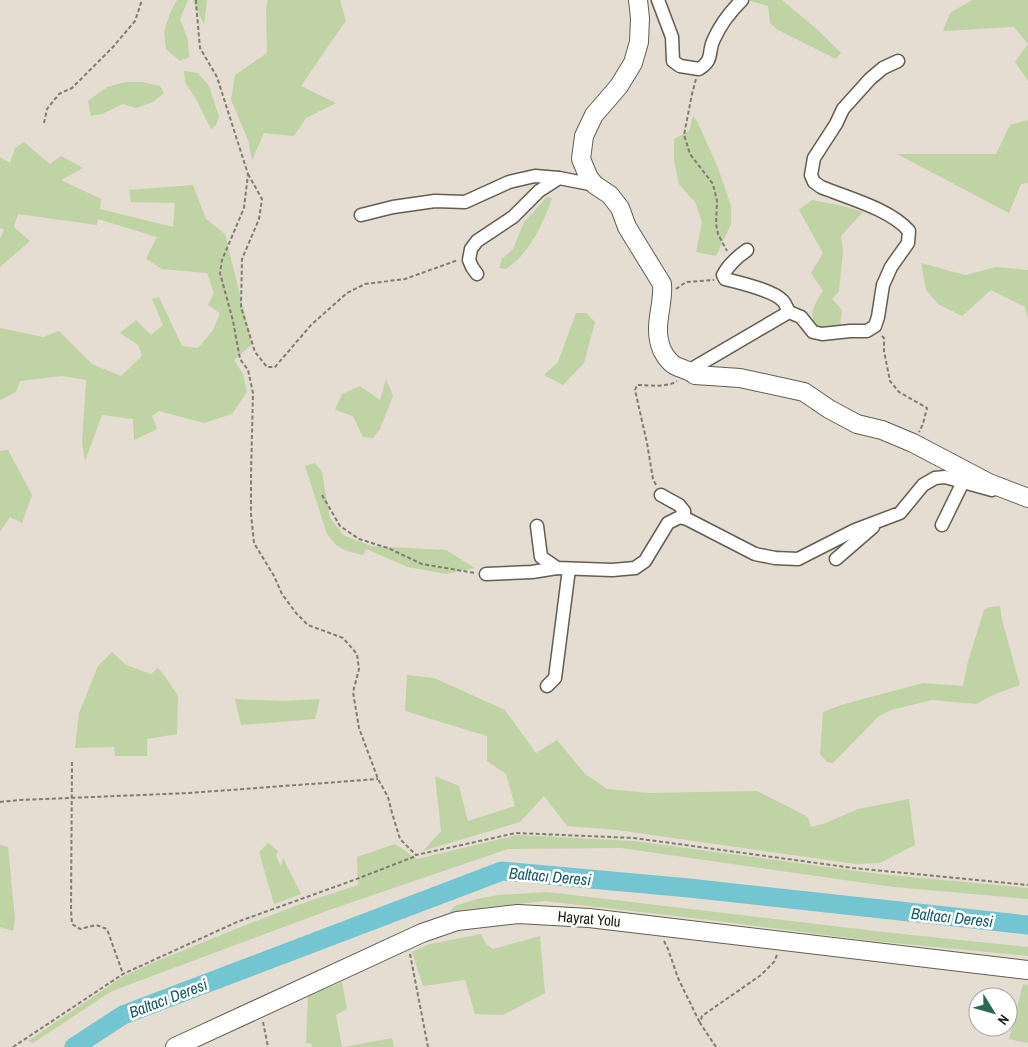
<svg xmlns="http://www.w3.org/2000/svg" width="1028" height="1047" font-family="'Archivo Narrow',sans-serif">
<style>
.green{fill:#bfd3a4}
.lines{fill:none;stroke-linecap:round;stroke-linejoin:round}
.river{stroke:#73c5d1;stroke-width:19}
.street-casing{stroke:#635d52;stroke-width:15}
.secondary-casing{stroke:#635d52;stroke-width:20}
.path{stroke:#817b73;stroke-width:2;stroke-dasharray:4 2.5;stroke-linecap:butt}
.street{stroke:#fff;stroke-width:12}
.secondary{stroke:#fff;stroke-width:18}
.labels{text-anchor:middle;stroke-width:5;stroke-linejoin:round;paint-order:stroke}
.street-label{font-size:15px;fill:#1e1b17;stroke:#fff}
.water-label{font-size:16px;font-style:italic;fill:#155b64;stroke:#fff}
</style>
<rect width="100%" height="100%" fill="#e5ddd1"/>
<g class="green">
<path d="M177 0H188L180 19 188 40 189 57 180 61 166 49 164 32 170 13Z"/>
<path d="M193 0H207L204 25Z"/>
<path d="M268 0H340L346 21 331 42 301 86 336 103 306 118 294 136 264 133 252 160 248 140 231 100 235 75 267 53 266 7Z"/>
<path d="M747 0H782L820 32 841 53 836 59 778 30 770 23 768 6Z"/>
<path d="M972 0H1028V81L1015 62 1028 44 1014 27 943 31 950 13Z"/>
<path d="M184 71 198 73 209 86 219 117 216 125 211 129 197 101 185 82Z"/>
<path d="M125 82H142L160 86 164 93 153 102 136 108 123 104 102 114 91 116 88 101 107 87Z"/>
<path d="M693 116 698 123 718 168 731 206V224L716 256 696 252 702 222 695 202 679 184 674 161V139L689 131Z"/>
<path d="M1028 120V183L1021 184 1009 213 897 154H996L1010 125Z"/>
<path d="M24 142 50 164 61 156 83 168 61 180 101 199 100 209 173 227 175 203 131 202 129 190 193 185 206 219 225 234 252 344 234 360 243 374 247 392 232 414 204 423 159 411 152 416 157 429 134 440 133 419 102 415 85 461 82 443 86 380 62 376 20 381 16 392 0 400V328L43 337 59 331 92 364 121 376 142 356 138 345 120 333 136 320 151 335 163 325 152 299 159 297 182 346 198 348 213 330 220 313 208 305 214 293 207 273 162 269 146 259 157 237 98 219 97 225 18 214 14 227 30 241 0 267V239L4 229 0 228V157L10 163 15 148Z"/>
<path d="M547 197 552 198C545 219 535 240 521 256 517 261 511 265 506 269L499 268 502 259 513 249 524 222Z"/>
<path d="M812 200 843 206 863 212 841 236 843 251 839 291 832 299 842 310 840 326 818 329C807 313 814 306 823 291L811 273 823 253 799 210Z"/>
<path d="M921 263 965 275 996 267 1028 270V319L1025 307 991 290 962 316 938 304 926 290Z"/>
<path d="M576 313H586L595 322 584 363 563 385 544 375 558 362Z"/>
<path d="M386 379 393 396 380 429 373 438 363 437 353 416 335 410 342 394 360 386 380 400Z"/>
<path d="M8 450 32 495 22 523 10 517 0 532V451Z"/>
<path d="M315 463 322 472 330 518 343 535 371 546 446 550 475 568 446 574 408 567 366 549 363 555C345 551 338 550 327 534L305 466Z"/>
<path d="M1000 606 1002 620 1020 685 995 694 976 704 932 700 891 710 878 717 833 763 827 762 820 754 823 712 841 705 923 683 963 686 968 661 984 610 989 607Z"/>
<path d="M112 652 126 665 151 674 158 668 166 678 178 696 177 734 147 739V756H115L114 747 75 748 79 713 98 666Z"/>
<path d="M407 675 434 678 505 710 536 753 557 740 585 774 607 789 650 793 757 791 808 817 811 827 826 823 858 809 909 799 915 845 880 863 856 864 617 830 567 826 544 796 520 822 423 851 441 831 435 776 459 786 468 821 515 806 506 774 487 761V736L405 711Z"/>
<path d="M235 699 283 701 320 699 315 719 241 725Z"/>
<path d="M517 835 634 841 879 874 1028 888V899L894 887 621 848 508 849 332 909 112 991 33 1043 28 1041 122 977 150 964 243 926 309 901 358 885 357 857 395 844 417 859Z"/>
<path d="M268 843 278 851 276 856 281 867 283 858 301 894 274 904 259 852Z"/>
<path d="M0 845 8 847 15 919 13 931 0 927Z"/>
<path d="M547 892 892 933 1028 947V956L873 941 702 919 545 901 461 910 449 913 455 906 477 899 498 895Z"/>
<path d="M481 934 486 944 493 949 540 936 545 993 503 1015 475 1014 465 980 423 986 412 952 430 944Z"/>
<path d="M342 982 347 1009 336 1015 342 1047H312V1044L306 1043 308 996Z"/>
<path d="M1023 984 1028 985V1043L1009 1039Z"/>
<path d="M392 1038 394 1047H344Z"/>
</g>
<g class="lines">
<path class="river" d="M74 1047 123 1015 502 871 689 888 1028 925"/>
<defs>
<g id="street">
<path d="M658 0 672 37 673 61 680 66 699 69C715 59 707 52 714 39 721 23 730 12 742 0"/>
<path d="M361 215 393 207 435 201 465 202 509 182 535 176 559 178 595 185"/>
<path d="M747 250C737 257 729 264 723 275L725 279C740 283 773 290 783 301 786 304 787 309 789 312"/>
<path d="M477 274 472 267 469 260 471 249 477 241 513 217 539 191 559 178"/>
<path d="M691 371 695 367 789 312 801 317 813 332 822 334 850 331H867L875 326 878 317 883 285 891 267 908 243 909 231C890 209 848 198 821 187L814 182 811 175 814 158 836 124 843 109 870 79 883 68 898 61"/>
<path d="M661 495 679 505 684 511V518"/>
<path d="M942 525 963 482"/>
<path d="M537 526 541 557 557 568 612 570 635 568 645 561 668 523 680 517 687 519 755 554 775 558 798 559 855 530 900 513 923 485 935 478 945 477 992 490"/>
<path d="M836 559 873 527"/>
<path d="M486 574 532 572 557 568"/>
<path d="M547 686 555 678 569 569"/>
</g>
<g id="secondary">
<path d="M638 0 640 18 639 42 633 63 619 86 594 115 584 136 581 159 589 178 595 185 610 195 620 208 627 227 662 284C664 307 652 326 662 350 665 356 668 361 674 365 681 369 689 370 695 375L740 378 804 392 829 409 857 424 882 430 913 443 989 483 1028 498"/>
<path d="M175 1047 422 933 457 921 518 914 589 918 1028 970"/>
</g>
</defs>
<use href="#street" class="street-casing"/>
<use href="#secondary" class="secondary-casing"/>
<g class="path">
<path d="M196 0V3L200 48 217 77 248 174 244 208 222 260 220 273 233 321 240 359 248 370 253 393 251 474V514L254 543 274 576 282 594 296 613 308 625 343 638 357 654 359 669 353 692 359 728 378 779 388 797 392 813 400 839 416 855 516 833 634 838 853 868 1028 885"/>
<path d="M696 79 692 94 684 135 690 154 713 184 717 201 716 224 718 234 727 251"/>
<path d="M44 123 47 109 59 94 72 88 113 47 135 21 142 0"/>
<path d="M248 174 262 199 259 219 242 259 241 307 255 352 267 367H275L311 325 347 293 365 284 405 279 458 260"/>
<path d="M676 289 686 282 714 280"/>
<path d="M882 336 884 338V351L890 381 899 392 927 408 923 424 919 432"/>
<path d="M656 485 653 479 647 443 635 390 637 385C650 385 666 388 677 381"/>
<path d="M322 495 340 526 359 539 388 548 422 564 475 573"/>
<path d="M72 762 71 910 72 924 80 929 96 925 107 929 123 974"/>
<path d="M0 802 20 800 189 793 378 779"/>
<path d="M664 941 668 949 678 978 700 1023"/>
<path d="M410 954 428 1047"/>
<path d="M263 1022 268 1047"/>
<path d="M13 1047 123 974 237 922 354 880 416 856"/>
<path d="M716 1047 700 1023 702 1016 761 975 774 962 777 955"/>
</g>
<use href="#street" class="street"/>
<use href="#secondary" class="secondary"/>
</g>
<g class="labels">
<g class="street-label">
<text transform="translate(589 919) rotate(5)" y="5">Hayrat Yolu</text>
</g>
<g class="water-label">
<text transform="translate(550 876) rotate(5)" y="6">Baltacı Deresi</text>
<text transform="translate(952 917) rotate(6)" y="6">Baltacı Deresi</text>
<text transform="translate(168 998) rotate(-21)" y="6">Baltacı Deresi</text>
</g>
</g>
<g transform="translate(993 1012) rotate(127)"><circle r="24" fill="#ffffff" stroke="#a5a4a2"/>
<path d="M0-4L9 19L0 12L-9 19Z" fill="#276856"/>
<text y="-8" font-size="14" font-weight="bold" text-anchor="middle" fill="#1e1b17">N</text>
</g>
</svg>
